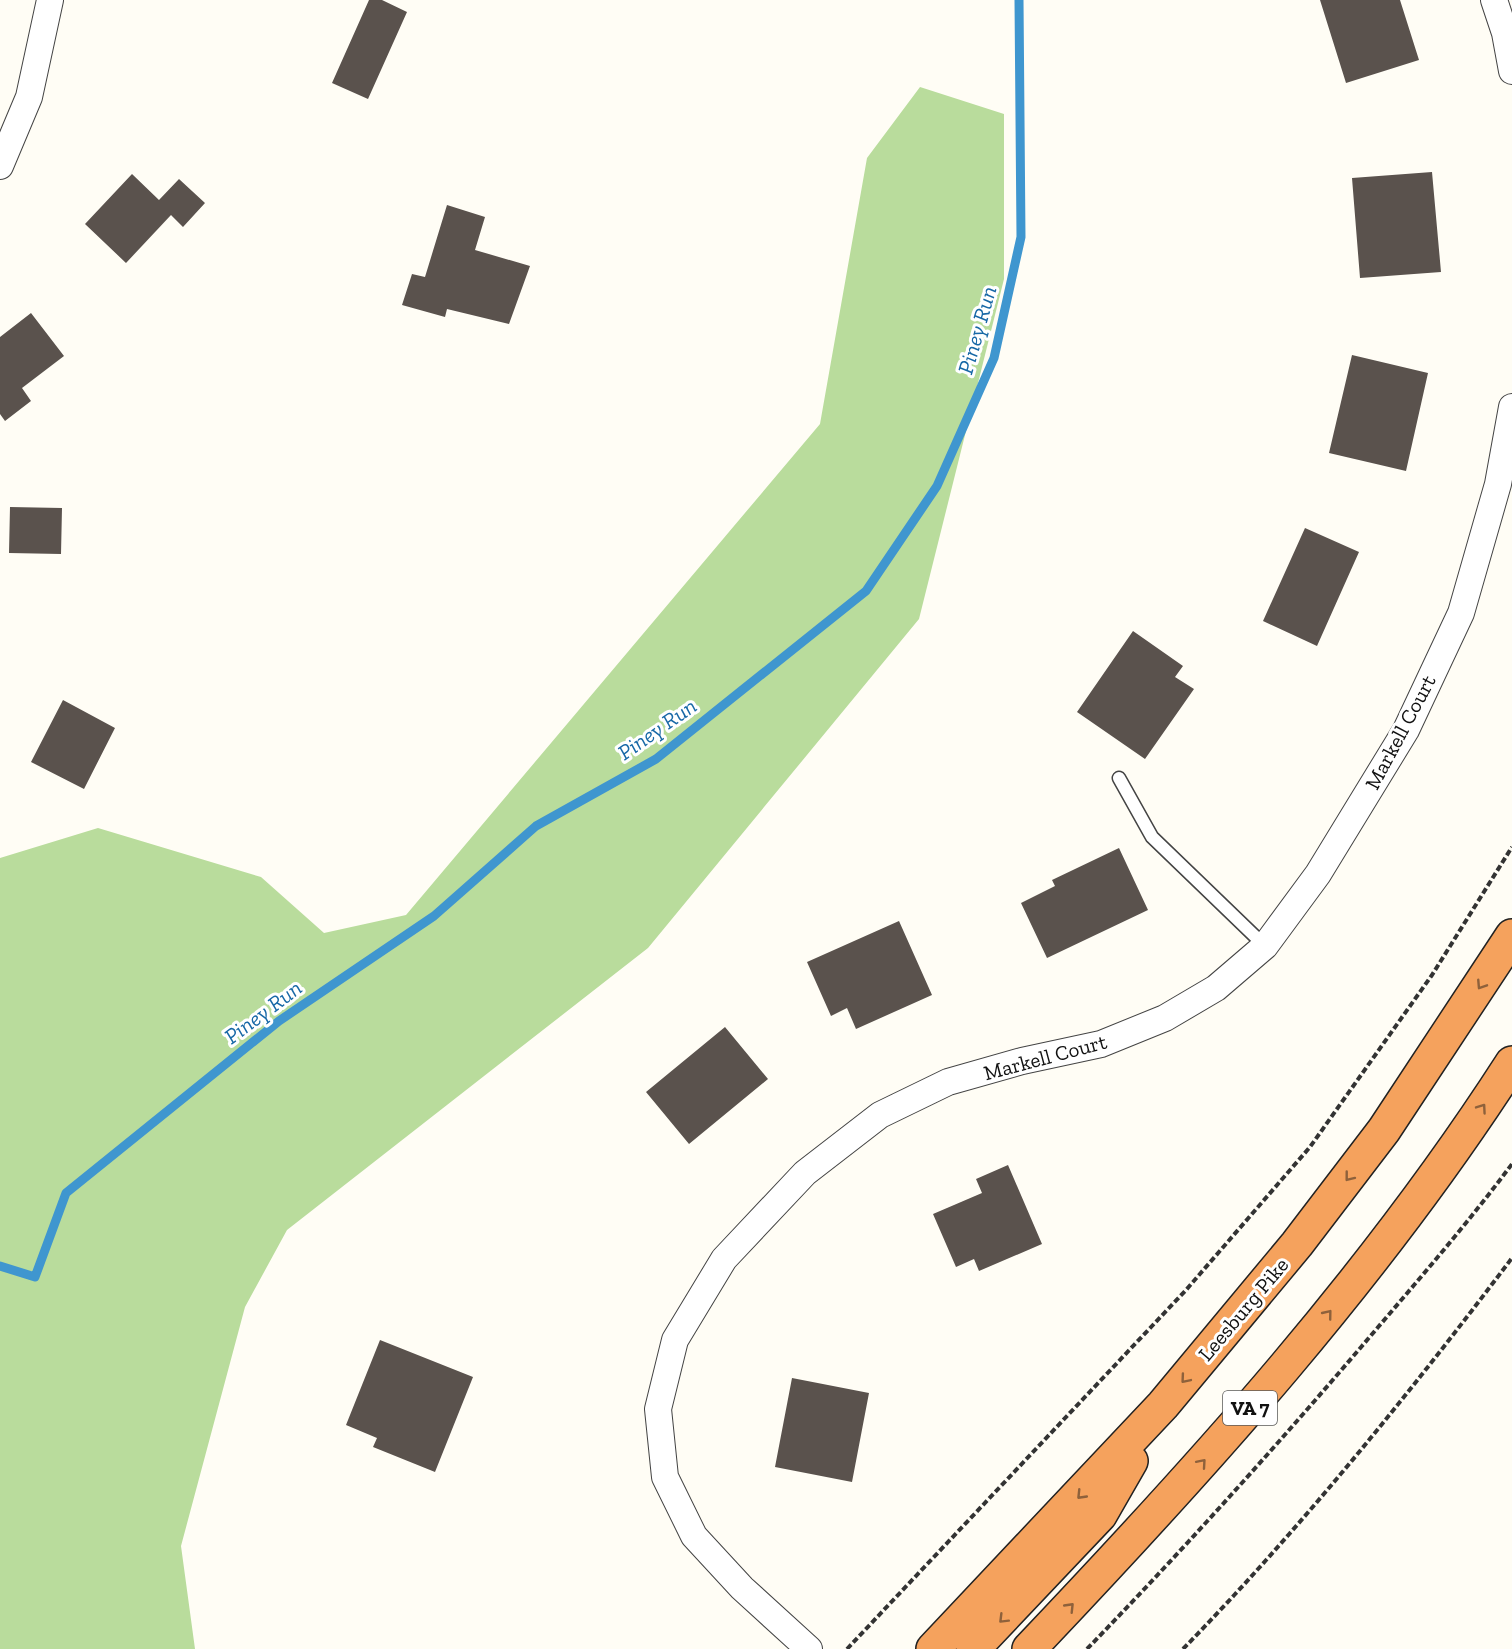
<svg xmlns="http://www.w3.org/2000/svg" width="1512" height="1649" font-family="'Zilla Slab',serif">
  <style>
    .forest { fill: #b9dc9c }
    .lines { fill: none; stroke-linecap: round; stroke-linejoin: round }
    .stream { stroke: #3f96cf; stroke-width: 9 }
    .building { fill: #5a524d }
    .lane-casing { stroke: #444; stroke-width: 15 }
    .street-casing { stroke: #444; stroke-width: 28 }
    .highway-casing { stroke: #222; stroke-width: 36 }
    .path { stroke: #333; stroke-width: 4; stroke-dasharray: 6 3; stroke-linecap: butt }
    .lane { stroke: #fff; stroke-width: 12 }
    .street { stroke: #fff; stroke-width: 26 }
    .highway { stroke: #f5a25d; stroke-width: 33 }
    .oneway { stroke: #8e613b }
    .labels { text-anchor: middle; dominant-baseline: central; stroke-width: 6; stroke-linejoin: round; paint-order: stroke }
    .shield { fill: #fff; stroke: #585858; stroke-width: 1.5 }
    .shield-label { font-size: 20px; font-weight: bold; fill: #111 }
    .street-label { font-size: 21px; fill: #111; stroke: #fff }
    .water-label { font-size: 22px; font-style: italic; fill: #1768a6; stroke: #fff }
  </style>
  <rect width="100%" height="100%" fill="#fffdf5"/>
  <path class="forest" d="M920,87L1004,114V279L919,619L648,948L287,1230L245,1307L181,1546L195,1649H0V858L98,828L261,877L324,933L406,915L820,424L867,158Z"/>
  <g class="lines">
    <path class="stream" d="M0,1266L35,1277L66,1193L279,1021L434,916L536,826L656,759L866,591L937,486L994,358L1021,237L1019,0"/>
  </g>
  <path class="building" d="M369,0H382L407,12L368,99L332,83Z
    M1320,0H1400L1419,60L1346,83Z
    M1432,172L1441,272L1360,278L1352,178Z
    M132,174L159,200L179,179L205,203L183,227L171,215L126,263L85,224Z
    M447,205L485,217L475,250L530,266L509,324L447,309L445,317L402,305L412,274L425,277Z
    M31,313L64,356L22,388L31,401L5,421L0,414V337Z
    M1352,355L1428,373L1406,471L1329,453Z
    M10,507L62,508L61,554L9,553Z
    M1305,528L1359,552L1317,646L1263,621Z
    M1133,631L1183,666L1175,677L1194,689L1145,759L1077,712Z
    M63,700L115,728L84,789L31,762Z
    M1119,848L1148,910L1047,958L1021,903L1055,886L1052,880Z
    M899,921L932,995L856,1029L847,1008L831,1016L807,962Z
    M725,1027L768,1079L689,1144L646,1092Z
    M1008,1165L1042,1244L979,1271L974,1259L956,1267L933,1214L982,1193L976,1179Z
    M380,1340L473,1377L435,1472L373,1447L377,1438L346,1425Z
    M792,1378L869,1393L852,1482L775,1467Z"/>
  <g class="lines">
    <g class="lane-casing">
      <path id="lane" d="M1119,778L1152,837L1265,946"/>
    </g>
    <g class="street-casing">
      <path id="street" d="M1494,0L1505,33L1512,71
        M0,166L29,97L50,0
        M809,1649L742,1588L694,1536L665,1477L658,1409L675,1340L724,1259L805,1173L880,1115L948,1082L1022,1061L1101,1044L1165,1018L1216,988L1265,946L1318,874L1406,730L1461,613L1498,484L1512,407"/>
    </g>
    <g class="highway-casing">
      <path id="highway" d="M933,1649L1163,1405L1297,1244L1384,1130L1512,936
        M973,1649L1100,1515L1131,1461
        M1029,1649C1203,1466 1375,1276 1512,1063"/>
    </g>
    <path class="path" d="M847,1649L1186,1290L1310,1147L1432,975L1512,847
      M1087,1649C1182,1551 1273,1450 1362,1346C1413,1286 1465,1227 1512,1164
      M1183,1649C1302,1527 1409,1394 1512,1258"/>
    <use href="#lane" class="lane"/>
    <use href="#street" class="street"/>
    <use href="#highway" class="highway"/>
  </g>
  <defs><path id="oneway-chevron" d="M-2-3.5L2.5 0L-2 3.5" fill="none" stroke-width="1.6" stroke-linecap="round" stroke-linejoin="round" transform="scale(1.5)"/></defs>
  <g class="oneway">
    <use href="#oneway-chevron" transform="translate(1481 985) rotate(123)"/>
    <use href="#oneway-chevron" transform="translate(1482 1108) rotate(-55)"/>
    <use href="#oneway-chevron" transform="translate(1349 1177) rotate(128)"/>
    <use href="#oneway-chevron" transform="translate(1328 1314) rotate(-51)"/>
    <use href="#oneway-chevron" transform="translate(1185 1379) rotate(130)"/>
    <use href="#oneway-chevron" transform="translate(1202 1463) rotate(-49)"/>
    <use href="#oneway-chevron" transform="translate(1081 1495) rotate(134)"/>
    <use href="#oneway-chevron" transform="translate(1070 1607) rotate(-46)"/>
    <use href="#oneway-chevron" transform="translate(1003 1619) rotate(135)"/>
  </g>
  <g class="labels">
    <rect class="shield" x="1223" y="1391" width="54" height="34" rx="4.5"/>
    <g class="shield-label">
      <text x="1250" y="1408">VA 7</text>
    </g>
    <g class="street-label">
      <text transform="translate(1400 732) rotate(-62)">Markell Court</text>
      <text transform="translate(1045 1057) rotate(-15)">Markell Court</text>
      <text transform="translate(1243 1309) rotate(-50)">Leesburg Pike</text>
    </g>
    <g class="water-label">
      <text transform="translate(977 330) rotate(-74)">Piney Run</text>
      <text transform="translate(657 729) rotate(-35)">Piney Run</text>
      <text transform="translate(263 1012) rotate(-37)">Piney Run</text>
    </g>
  </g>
</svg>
